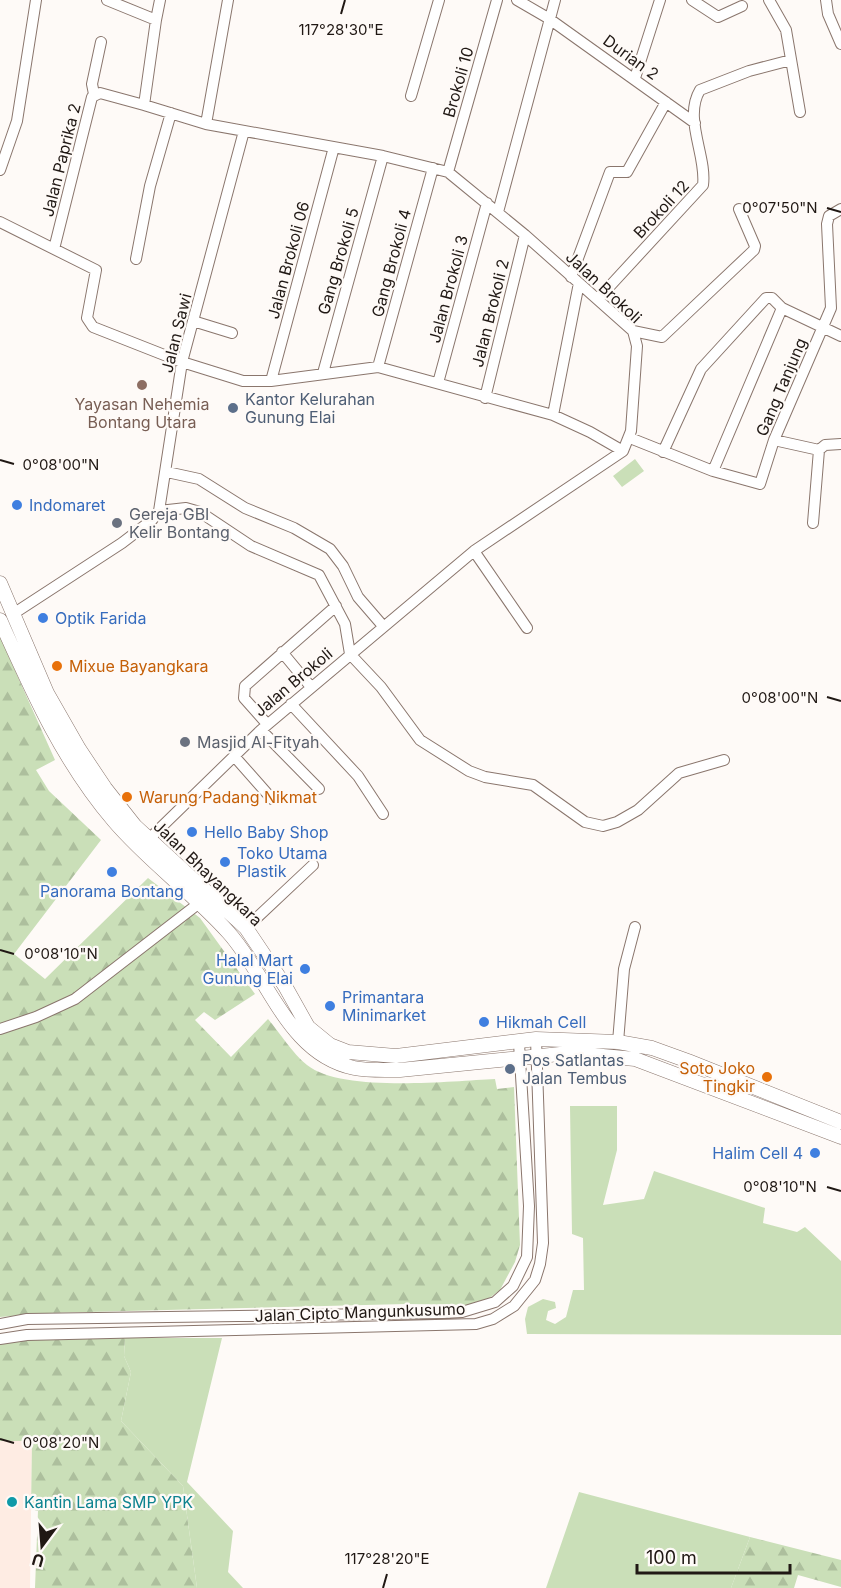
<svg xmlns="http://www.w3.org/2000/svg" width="841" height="1588" font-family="Inter,sans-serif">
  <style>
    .built { fill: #feece3 }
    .green { fill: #cadfb8 }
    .forest { fill: url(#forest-firs) }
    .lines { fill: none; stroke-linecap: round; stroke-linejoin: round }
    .minor-casing { stroke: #8a766d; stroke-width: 12 }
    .major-casing { stroke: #8a766d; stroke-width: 15 }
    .minor { stroke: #fff; stroke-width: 10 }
    .major { stroke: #fff; stroke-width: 14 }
    .ticks { fill: none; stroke: #201814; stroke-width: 2 }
    .education-dot { fill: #8d6e63; stroke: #fefaf7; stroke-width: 2 }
    .service-dot { fill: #5c6f8a; stroke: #fefaf7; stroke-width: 2 }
    .shop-dot { fill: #3f7fe0; stroke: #fefaf7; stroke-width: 2 }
    .worship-dot { fill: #6b7280; stroke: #fefaf7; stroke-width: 2 }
    .food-dot { fill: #e8710a; stroke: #fefaf7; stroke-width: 2 }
    .culture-dot { fill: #0f9aa8; stroke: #fefaf7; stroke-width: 2 }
    .labels { text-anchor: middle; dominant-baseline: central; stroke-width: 4.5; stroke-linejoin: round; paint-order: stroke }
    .street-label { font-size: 16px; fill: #201814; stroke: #fefaf7 }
    .service-label { font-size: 16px; fill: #4e5e75; stroke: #fefaf7; text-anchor: start }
    .education-label { font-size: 16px; fill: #785e54; stroke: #fefaf7 }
    .shop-label { font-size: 16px; fill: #366cbe; stroke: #fefaf7; text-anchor: start }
    .worship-label { font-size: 16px; fill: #5b616d; stroke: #fefaf7; text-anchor: start }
    .food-label { font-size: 16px; fill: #c56008; stroke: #fefaf7; text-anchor: start }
    .culture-label { font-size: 16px; fill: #0d838f; stroke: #fefaf7; text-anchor: start }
    .ticks-label { font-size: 15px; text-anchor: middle; fill: #201814; stroke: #fefaf7; stroke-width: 4.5; stroke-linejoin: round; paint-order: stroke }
  </style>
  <defs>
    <pattern id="forest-firs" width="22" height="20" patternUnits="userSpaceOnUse" patternTransform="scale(1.5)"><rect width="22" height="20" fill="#cadfb8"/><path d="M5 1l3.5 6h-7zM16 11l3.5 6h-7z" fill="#adbf9d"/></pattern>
  </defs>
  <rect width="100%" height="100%" fill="#fefaf7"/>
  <path class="built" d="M0,1441H32L30,1588H0Z"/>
  <path class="green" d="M635,459L644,471L622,487L613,476Z
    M570,1106H617V1150L603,1205L644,1199L654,1171L765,1208L763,1223L797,1232L805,1227L841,1261V1335L527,1334L525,1319L528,1307L543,1299L555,1302L556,1308L548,1311L546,1320L555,1324L566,1317L573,1290H584L583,1238L572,1234Z
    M125,1338H222L187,1482L233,1531L228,1572L243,1588H197L183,1486L121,1421L131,1372L124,1356Z
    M579,1492L750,1537L731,1588H546Z"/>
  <path class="forest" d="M0,637L55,760L36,770L49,791L101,840L14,954L45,979L148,878L200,918L255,994L215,1020L204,1012L195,1020L231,1057L268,1019C280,1033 292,1053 307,1065C342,1093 450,1081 495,1079L497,1089L514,1087L520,1245L515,1262L500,1290L480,1305L406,1304L48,1313L0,1317Z
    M125,1338L124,1356L131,1372L121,1421L183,1486L197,1588H35L38,1511L31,1509L32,1441H0V1343L28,1339Z
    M750,1537L841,1560V1587L798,1575L794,1588H731Z"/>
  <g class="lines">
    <g class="minor-casing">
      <path id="minor" d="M107,0L156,20L144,105L206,124L383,156L448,172L525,235L633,331L637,346L631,431L623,451L474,551L261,730L149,839
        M517,0L548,18L695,123
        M692,0L718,17L742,6
        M769,0L786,30L800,112
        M826,0L828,14L841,44
        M156,20L160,0
        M635,78L660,0
        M94,94L92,84L101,42
        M411,96L439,0
        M206,124L228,0
        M0,170L17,121L36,0
        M448,172L497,0
        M498,212L555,0
        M0,222L96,270L87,318L93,327L182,362L243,381H271L378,367L553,415L590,432L623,451
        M54,249L92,97L100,93L144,105
        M136,259L150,186L171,113
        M571,277L610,172H627L666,102
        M598,299L703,185C707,156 683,118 700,90L749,71L791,60
        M193,321L232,333
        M633,331L662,337L754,250L755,246L739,209
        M378,367L433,168
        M323,373L383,156
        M271,381L334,147
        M438,383L487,203
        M485,398L525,235
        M553,415L579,283
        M630,438L713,471L760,484L774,440L831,308L827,224L829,216L841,209
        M774,440L819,450L825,445L841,444
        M663,452L701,369L766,298H772L782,308L841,336
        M713,471L782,308
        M167,472L199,479L245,508L294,528L330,549L343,566L358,597L383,626
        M159,511L186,508L200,512L251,546L319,575L345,624L350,654L381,687L420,740L469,771L485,777L533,785L585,822L603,826L617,822L638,810L679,773L724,760
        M813,523L819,450
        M474,551L527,628
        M13,614L122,543L152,520L159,511L182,362L244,131
        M282,652L311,687
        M291,704L358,776L383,814
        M267,724L244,698L245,686L336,606
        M261,730L319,789
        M234,756L272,799
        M246,928L313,865
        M0,1029L36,1017L75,999L198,904
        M618,1042L624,969L635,927
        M0,1324L27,1319L442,1313L462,1312L495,1302L513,1286L527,1257L529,1206L519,1043
        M0,1339L27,1335L476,1324L493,1319L514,1306L535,1280L540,1264L543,1243L536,1039"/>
    </g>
    <g class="major-casing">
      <path id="major" d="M0,583L47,693L79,749L105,788L135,826L246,928L285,986L308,1027L330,1045L348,1052L396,1056L536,1039L618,1042L652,1048L688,1061L841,1122
        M0,620C32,691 62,760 114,821C148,861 192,892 228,932C269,977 287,1054 354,1068C369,1071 385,1070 400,1070L570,1053L635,1059L841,1137"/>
    </g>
    <use href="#minor" class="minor"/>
    <use href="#major" class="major"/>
  </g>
  <path class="ticks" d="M341,14L345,0M827,208L841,212M0,460L14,464M827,697L841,701M0,950L14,954M827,1187L841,1191M0,1439L14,1443M383,1588L387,1574"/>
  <circle class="education-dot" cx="142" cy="385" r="6"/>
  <g class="service-dot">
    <circle cx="233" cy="408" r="6"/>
    <circle cx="510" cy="1069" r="6"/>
  </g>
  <g class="shop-dot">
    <circle cx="17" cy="505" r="6"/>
    <circle cx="43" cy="618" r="6"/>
    <circle cx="192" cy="832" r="6"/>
    <circle cx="225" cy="862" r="6"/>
    <circle cx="112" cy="872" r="6"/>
    <circle cx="305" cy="969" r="6"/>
    <circle cx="330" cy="1006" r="6"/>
    <circle cx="484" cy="1022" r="6"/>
    <circle cx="815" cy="1153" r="6"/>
  </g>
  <g class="worship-dot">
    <circle cx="117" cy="523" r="6"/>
    <circle cx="185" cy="742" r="6"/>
  </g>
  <g class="food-dot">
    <circle cx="57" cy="666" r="6"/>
    <circle cx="127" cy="797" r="6"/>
    <circle cx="767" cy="1077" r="6"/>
  </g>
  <circle class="culture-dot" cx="12" cy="1502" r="6"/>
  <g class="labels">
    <g class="street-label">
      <text transform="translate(631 57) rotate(36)">Durian 2</text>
      <text transform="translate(458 82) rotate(-74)">Brokoli 10</text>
      <text transform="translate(61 160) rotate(-76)">Jalan Paprika 2</text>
      <text transform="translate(661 209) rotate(-47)">Brokoli 12</text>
      <text transform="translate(288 260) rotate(-75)">Jalan Brokoli 06</text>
      <text transform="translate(338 261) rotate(-74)">Gang Brokoli 5</text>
      <text transform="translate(391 263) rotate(-75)">Gang Brokoli 4</text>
      <text transform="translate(604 287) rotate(43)">Jalan Brokoli</text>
      <text transform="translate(448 289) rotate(-75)">Jalan Brokoli 3</text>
      <text transform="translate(490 313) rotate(-76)">Jalan Brokoli 2</text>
      <text transform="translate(176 333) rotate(-76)">Jalan Sawi</text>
      <text transform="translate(781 387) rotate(-67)">Gang Tanjung</text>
      <text transform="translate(293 682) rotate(-40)">Jalan Brokoli</text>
      <text transform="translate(208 873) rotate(44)">Jalan Bhayangkara</text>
      <text transform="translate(360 1312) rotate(-2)">Jalan Cipto Mangunkusumo</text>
    </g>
    <g class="service-label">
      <text x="245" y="399">Kantor Kelurahan<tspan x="245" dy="18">Gunung Elai</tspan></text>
      <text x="522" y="1060">Pos Satlantas<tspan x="522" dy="18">Jalan Tembus</tspan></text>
    </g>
    <g class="education-label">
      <text x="142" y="404">Yayasan Nehemia<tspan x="142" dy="18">Bontang Utara</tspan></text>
    </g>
    <g class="shop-label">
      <text x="29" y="505">Indomaret</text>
      <text x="55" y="618">Optik Farida</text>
      <text x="204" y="832">Hello Baby Shop</text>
      <text x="237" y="853">Toko Utama<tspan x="237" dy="18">Plastik</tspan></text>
      <text x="112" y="891" text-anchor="middle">Panorama Bontang</text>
      <text x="293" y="960" text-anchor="end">Halal Mart<tspan x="293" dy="18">Gunung Elai</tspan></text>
      <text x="342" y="997">Primantara<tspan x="342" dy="18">Minimarket</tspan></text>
      <text x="496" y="1022">Hikmah Cell</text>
      <text x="803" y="1153" text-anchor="end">Halim Cell 4</text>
    </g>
    <g class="worship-label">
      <text x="129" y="514">Gereja GBI<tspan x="129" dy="18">Kelir Bontang</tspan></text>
      <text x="197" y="742">Masjid Al-Fityah</text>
    </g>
    <g class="food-label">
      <text x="69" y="666">Mixue Bayangkara</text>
      <text x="139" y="797">Warung Padang Nikmat</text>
      <text x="755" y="1068" text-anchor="end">Soto Joko<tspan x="755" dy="18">Tingkir</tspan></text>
    </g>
    <g class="culture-label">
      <text x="24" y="1502">Kantin Lama SMP YPK</text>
    </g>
  </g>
  <g class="ticks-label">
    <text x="341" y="35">117°28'30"E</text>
    <text x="780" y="213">0°07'50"N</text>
    <text x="61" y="470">0°08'00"N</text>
    <text x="780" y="703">0°08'00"N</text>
    <text x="61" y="959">0°08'10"N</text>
    <text x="780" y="1192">0°08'10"N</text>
    <text x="61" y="1448">0°08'20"N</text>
    <text x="387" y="1564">117°28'20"E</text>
  </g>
  <g transform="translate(42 1546) rotate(196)" stroke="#fefaf7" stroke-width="4.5" paint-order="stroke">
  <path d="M0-4.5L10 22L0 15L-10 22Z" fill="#201814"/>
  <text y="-9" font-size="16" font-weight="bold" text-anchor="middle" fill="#201814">U</text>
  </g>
  <path d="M637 1564v9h153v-9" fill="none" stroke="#201814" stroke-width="3"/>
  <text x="646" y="1564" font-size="18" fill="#201814" stroke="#fefaf7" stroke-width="4.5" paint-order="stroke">100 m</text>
</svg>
